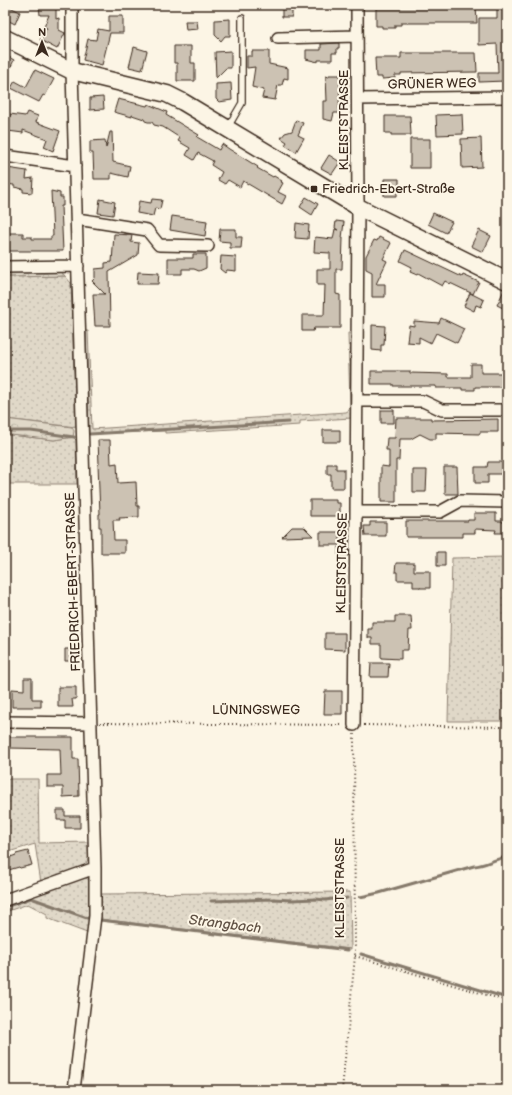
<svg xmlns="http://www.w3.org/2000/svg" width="512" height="1095" font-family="'Balsamiq Sans',sans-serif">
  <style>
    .grass { fill: url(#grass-dots); stroke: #8e8173 }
    .forest { fill: url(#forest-crowns); stroke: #8e8173 }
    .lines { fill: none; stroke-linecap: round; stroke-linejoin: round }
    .stream { stroke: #85796b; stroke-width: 3 }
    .building { fill: #ccc2b3; stroke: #3b2a1e }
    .lane-casing { stroke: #3b2a1e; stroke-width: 8 }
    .street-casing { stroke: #3b2a1e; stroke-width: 14 }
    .secondary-casing { stroke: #3b2a1e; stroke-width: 19 }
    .path { stroke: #3b2a1e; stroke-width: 2; stroke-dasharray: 1 3; stroke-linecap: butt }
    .lane { stroke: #fcf5e5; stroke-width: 5.5 }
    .street { stroke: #fcf5e5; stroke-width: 11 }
    .secondary { stroke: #fcf5e5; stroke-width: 16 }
    .poi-dot { fill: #3b2a1e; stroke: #fcf5e5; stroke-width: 1.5 }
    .labels { text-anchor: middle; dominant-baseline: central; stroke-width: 4; stroke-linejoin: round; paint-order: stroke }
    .street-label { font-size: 13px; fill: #3b2a1e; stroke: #fcf5e5 }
    .poi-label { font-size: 13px; fill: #3b2a1e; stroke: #fcf5e5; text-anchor: start }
    .water-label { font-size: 14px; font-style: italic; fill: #605144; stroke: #fcf5e5 }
  </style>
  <defs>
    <pattern id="grass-dots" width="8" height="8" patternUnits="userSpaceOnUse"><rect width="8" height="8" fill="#e0d8c8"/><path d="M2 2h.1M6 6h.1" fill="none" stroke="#c1baab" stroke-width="1.8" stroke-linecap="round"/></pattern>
    <pattern id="forest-crowns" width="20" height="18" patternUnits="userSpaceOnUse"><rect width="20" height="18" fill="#e0d8c8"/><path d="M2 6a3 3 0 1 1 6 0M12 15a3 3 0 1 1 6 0" fill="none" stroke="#c1baab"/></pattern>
  </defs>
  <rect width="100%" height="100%" fill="#fcf5e5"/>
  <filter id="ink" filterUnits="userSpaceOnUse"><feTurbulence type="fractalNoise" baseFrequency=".025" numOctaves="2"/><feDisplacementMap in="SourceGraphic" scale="8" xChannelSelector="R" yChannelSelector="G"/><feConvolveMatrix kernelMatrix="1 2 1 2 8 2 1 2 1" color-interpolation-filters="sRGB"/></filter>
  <g filter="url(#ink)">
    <path class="grass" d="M65,276L71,283L76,427L5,419V277Z
      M86,331H88L92,429L346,412L348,411L350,407L348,333H352V418L300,421V425L165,433V431L89,434Z
      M5,435H11L54,440L73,437L76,440L77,484H5Z
      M507,557V721H448L452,558Z
      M5,779H38L39,843L89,842C89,852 90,859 84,866L41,883L35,844L5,853Z
      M81,877H85L90,881L92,891L71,1090H68L87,933L47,918V914L28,904L5,912V904Z
      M350,892L351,949L99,919L100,894Z"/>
    <path class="forest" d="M5,269H59L65,276L5,277Z
      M5,419L72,427L74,431L73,437L54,440L11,435H5Z"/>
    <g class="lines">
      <path class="stream" d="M5,431H31L74,437
        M90,434L289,422
        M360,897L379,893L474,866C485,866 496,858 507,857
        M211,901L273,899L291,900L316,899L325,900L333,899L337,900L347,898
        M5,907L31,898L87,918
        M100,920L348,950
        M361,954L507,998"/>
    </g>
    <path class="building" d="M39,5H56V19L59,18V30L65,33L57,49L40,40L47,28L44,27L49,15H40Z
      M282,5H292V17H282Z
      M401,5H476L477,23H401V25H395V28H382V26H376V8H401Z
      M497,5H505V81L479,82V73H498L497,44L479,45V18H497Z
      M8,6L20,12L15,24L5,19V12Z
      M109,16H123V33H110L102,65L83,60L88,39L96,40L98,29L109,31Z
      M230,19V36H225L221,41L215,35V20Z
      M185,21H197L198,29L186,30Z
      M339,43V48H337V53H332V60H318V62L306,59V50H321V44Z
      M174,46H191V63H195V81H177V63H174Z
      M134,47L147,51L142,70L129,67Z
      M231,51V68H226L216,78L215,52Z
      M252,51H269V64L288,68V79L284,78L282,85H278L275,100L262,98L264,90L252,87L255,67L247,68V56H252Z
      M401,53H476L477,72L401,73V75H395V78L382,79V77H376L375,58H401Z
      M5,55L14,60L5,79Z
      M35,70L54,79L45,96L43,95L39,102L11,88L15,81L26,87Z
      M329,75H340L339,113H334L332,121L323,119V101H327L326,76L329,77Z
      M231,83L232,100L219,102L216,99V84Z
      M103,97L104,109L90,110V98Z
      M118,99L147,106L148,104L167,112L166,115L199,135L197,137L219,150L222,144L229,149L258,167L257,168L273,177L274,176L282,181L281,182L283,183L278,192L286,196L282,204L243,181L240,187L228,180L225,184L218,180L222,172L211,165L213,161L198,153L194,160L186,155L190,148L178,141L180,138L163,127L154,125L152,122H148L145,121L144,119L132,115V117L114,112Z
      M27,112L38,116L36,122L60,131L53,151L44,147L47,139L23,130V133L8,131L10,114L25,116Z
      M462,114L463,134L437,135L436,115Z
      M385,116H410L411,135H391V133H385Z
      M296,120L303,123L298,135L304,138L296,152L285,145L287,142L281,138L285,133L292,131Z
      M110,132H112L113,162L130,166L128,177L111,173V179H94L93,153H90V141L105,140L106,148Z
      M481,138L482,167L462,168L461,139Z
      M410,139H430V168H410Z
      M329,155L340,162L332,174L321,168Z
      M7,168L27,171L26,179L33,178L32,193L23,192V189L14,187V185L5,184Z
      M384,179H399V188H397V196H384Z
      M51,191L60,193V197H63V206H61L63,251H7V233H23V237H32V239H51V236H53Z
      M306,197L318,204L312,215L300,207Z
      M100,199L115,202L113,215L98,213Z
      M152,199L162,200L160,209L155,208L153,216L137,213L139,201L151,203Z
      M433,213L452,222L446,233L428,224Z
      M172,216L207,221L205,236L170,230Z
      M336,221L344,222L342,238H343L342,269H336V294L340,295V328H314L313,331H302V315H324L325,285H317V269H330V253L314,252L315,237L333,239L335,229L338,230L335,228Z
      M296,223L309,225L308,239L295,238Z
      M220,229H236V237H242L241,248H230V242L219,241Z
      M479,230L491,236L483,252L471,246Z
      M114,234L132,235L131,242L139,243L138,255L109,272L110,326H95L93,294H105L92,281L95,278V269L105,268V263L112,262Z
      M379,237L391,243L383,259L387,261L376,284H385V297H372V272L366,269V256L374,240L377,241Z
      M405,250L462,277L463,275L479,282L473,294L450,283V284L445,281L442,286L418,273L417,275L410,272L412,267L400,261Z
      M193,254H206V268L199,271L194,269H182V274H168V258H193Z
      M221,256L236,257V271L227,270L225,273L220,269Z
      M138,272L159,273L158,284H137Z
      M504,290H507V310L497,305Z
      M470,293L484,300L481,307L476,305L474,311L464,306Z
      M441,318L464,329L457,343L436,333L431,343L419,337V343L407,342L409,325L414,326V321L439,323Z
      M372,325L385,326L384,345H381V351L372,350Z
      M471,364H481V373H504V387H475V390H462V388H436V386H393V384H371V371H410V373L448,374V377H471Z
      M381,410H394V423H381Z
      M396,418H431V420L498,419V432H480V434L436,433V439H430L420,434L411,439H400L399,460H396V502H381V466L389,467V450H386L387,438H395Z
      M323,430H340V442H323Z
      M98,440H110L111,464L117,463L118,483L136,482L137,506H139V517L119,518L120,520H113L114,540H125V553H101V527H99V514H100L98,464H99Z
      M488,462H507V474H488V483H475V467H487Z
      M327,464H336V469H344V488H331V474H327Z
      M444,467H457L458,494H445V485H444Z
      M413,470H427L426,492H413Z
      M310,500H336V503H340V516H310Z
      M474,513H496V521H502V522H507V533H495L496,530L475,529V533H463V537H406V521H468V520H474Z
      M370,522H386V536H365L364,526H370Z
      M292,527H304L313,536L282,537Z
      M320,532H340V545H320Z
      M348,546L349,555H338V547Z
      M437,552H445V566H437Z
      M396,563H414V571H430V588H420V587H413V580H397V572H395Z
      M395,616H411L412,630H409L408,650H401V659L381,658V644H372V638H368V629H372V622H395Z
      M325,633H345V650L325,649Z
      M65,649H76V661H65Z
      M371,663H389L388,677H370Z
      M24,678H32V699H41V707H12V689L24,690Z
      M58,687H76V699H72L73,707H58Z
      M325,691H342V714H324Z
      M9,737H73V759H78L79,796L63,797V787H47V775H61L60,749L9,748Z
      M57,810H65V816H80V828H65V820H57Z
      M28,851L32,865L20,868L19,867L5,871V859L16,855V854Z"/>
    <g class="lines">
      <g class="lane-casing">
        <path id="lane" d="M228,127L242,103V18"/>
      </g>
      <g class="street-casing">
        <path id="street" d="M72,5V71L95,868V916L74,1090
          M278,38L357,36
          M358,99L507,97
          M5,156L75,166
          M77,219L147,230L159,245L208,246
          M5,267L78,266
          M357,401H423L442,410H507
          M356,512H440L460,501L507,502
          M5,722L91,723
          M354,725L356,512L358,207L357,5
          M5,900L95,868"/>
      </g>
      <g class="secondary-casing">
        <path id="secondary" d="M5,38L72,71L167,94L183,102L358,207L507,281"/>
      </g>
      <path class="path" d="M100,723L344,725
        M364,725L507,727
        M355,956L507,1001
        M342,1090L355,956L354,734"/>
      <use href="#lane" class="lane"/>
      <use href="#street" class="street"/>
      <use href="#secondary" class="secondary"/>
    </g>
  </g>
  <rect class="poi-dot" x="310" y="185" width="8" height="8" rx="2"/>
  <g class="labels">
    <g class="street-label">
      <text transform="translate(432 84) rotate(-1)">GRÜNER WEG</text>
      <text transform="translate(344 120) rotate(-90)">KLEISTSTRASSE</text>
      <text transform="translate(342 563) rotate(-89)">KLEISTSTRASSE</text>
      <text transform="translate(73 582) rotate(-92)">FRIEDRICH-EBERT-STRASSE</text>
      <text x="256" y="710">LÜNINGSWEG</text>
      <text transform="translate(340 888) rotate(-90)">KLEISTSTRASSE</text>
    </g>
    <g class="poi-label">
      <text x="322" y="189">Friedrich-Ebert-Straße</text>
    </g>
    <g class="water-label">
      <text transform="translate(225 924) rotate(7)">Strangbach</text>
    </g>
  </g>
  <rect width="512" height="1095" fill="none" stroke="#fcf5e5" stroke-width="20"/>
  <rect x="10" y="10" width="492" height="1075" fill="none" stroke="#3b2a1e" stroke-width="1.5" filter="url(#ink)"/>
  <g transform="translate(42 42)" stroke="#fcf5e5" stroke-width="3" paint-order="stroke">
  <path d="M0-3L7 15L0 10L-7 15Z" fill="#3b2a1e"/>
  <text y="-6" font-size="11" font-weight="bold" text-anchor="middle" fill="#3b2a1e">N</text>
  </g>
</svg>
